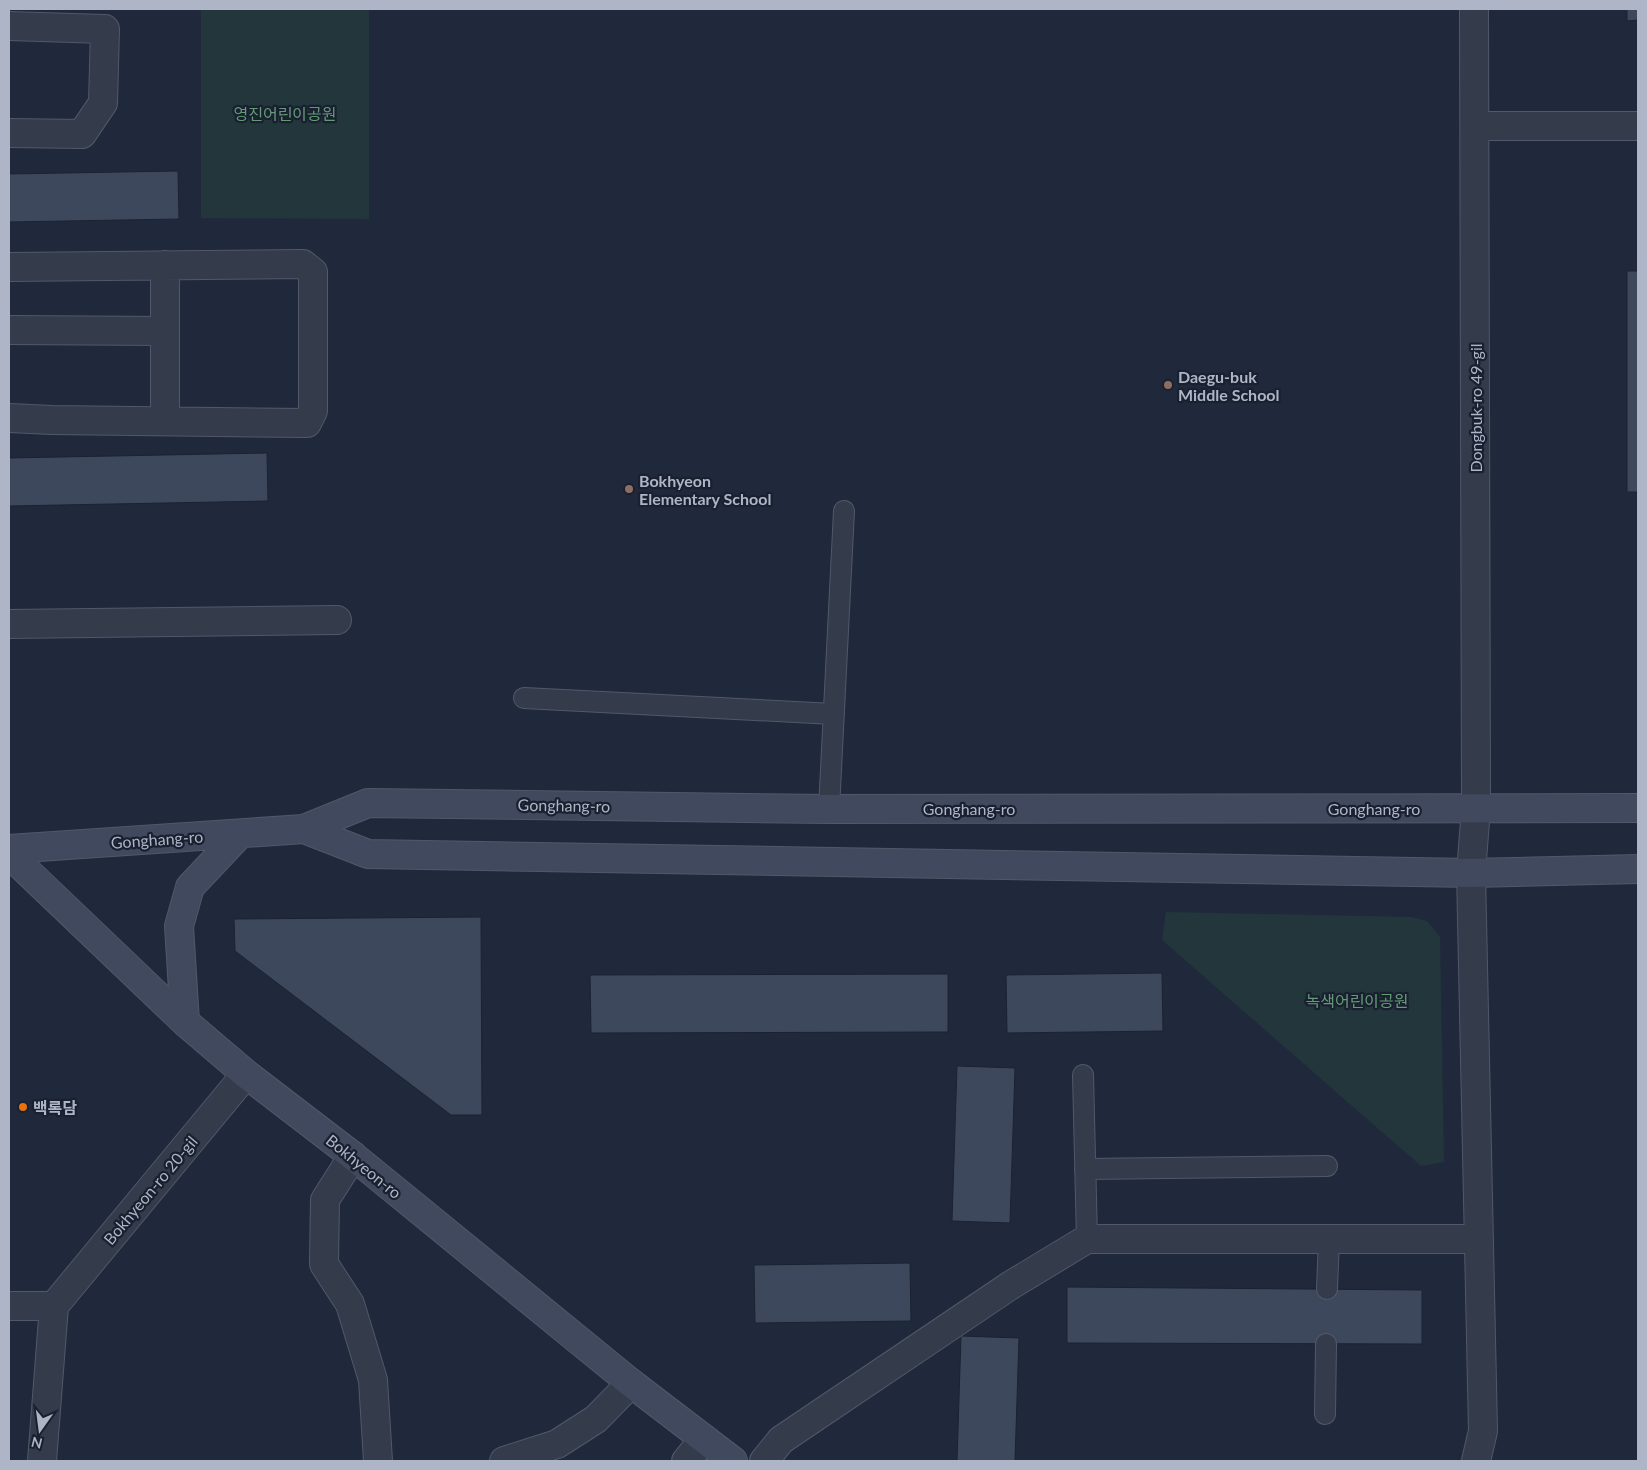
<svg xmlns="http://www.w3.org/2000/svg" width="1647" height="1470" font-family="Lato,'Noto Sans KR',sans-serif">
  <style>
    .green { fill: #22363c }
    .building { fill: #3e485d; stroke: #1b2232 }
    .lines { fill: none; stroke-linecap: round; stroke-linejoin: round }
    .lane-casing { stroke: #515869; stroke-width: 22 }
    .street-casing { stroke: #515869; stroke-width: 30 }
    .secondary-casing { stroke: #515869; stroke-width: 30 }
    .lane { stroke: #343b4b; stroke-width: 20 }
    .street { stroke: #343b4b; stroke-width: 28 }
    .secondary { stroke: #41495e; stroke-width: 28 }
    .education-dot { fill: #8d6e63; stroke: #19202f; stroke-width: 2 }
    .food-dot { fill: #e8710a; stroke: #19202f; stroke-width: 2 }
    .labels { text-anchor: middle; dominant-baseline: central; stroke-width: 4.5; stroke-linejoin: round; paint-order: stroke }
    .park-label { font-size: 16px; fill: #649a76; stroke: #19202f }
    .poi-label { font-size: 16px; font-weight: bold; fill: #aeb5c7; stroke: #19202f; text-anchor: start }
    .street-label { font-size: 16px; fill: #aeb5c7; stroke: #19202f }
  </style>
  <rect width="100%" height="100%" fill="#20293b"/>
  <path class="green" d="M201,9H369V219L201,218Z
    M1166,912L1411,917L1427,921L1440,937L1444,1162L1421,1166L1162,940Z"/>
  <path class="building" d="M1627,9H1638V20L1627,21Z
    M178,171L179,219L9,222V174Z
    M1627,271H1638V492H1627Z
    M267,453L268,501L9,506V458Z
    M481,917L482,1115H451L235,951L234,919Z
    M1162,973L1163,1031L1007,1033L1006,975Z
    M948,974V1032L591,1033L590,975Z
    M957,1066L1015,1068L1010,1223L952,1221Z
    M910,1263L911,1321L755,1323L754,1265Z
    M1067,1287L1422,1290V1344L1067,1343Z
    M961,1336L1019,1338L1015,1461H957Z"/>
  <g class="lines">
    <g class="lane-casing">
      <path id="lane" d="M524,698L834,714
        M829,809L844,511
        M1083,1075L1087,1239
        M1085,1169L1327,1166
        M1327,1289L1329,1239
        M1325,1414L1326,1344"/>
    </g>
    <g class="street-casing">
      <path id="street" d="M1474,9L1476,808L1471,873L1483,1431L1476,1461
        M9,26L105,29L103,103L82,134L9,133
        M1475,126H1638
        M9,267L303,264L313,272V411L307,423L52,420L9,418
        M9,330L165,331V265
        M165,331V421
        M9,624L337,620
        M353,1156L325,1200L324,1264L350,1304L373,1380L378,1461
        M9,1306H54
        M42,1461L54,1306L246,1074
        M504,1461L557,1444L596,1419L631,1383
        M686,1461L704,1439
        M764,1461L781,1440L1011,1285L1087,1239H1479"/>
    </g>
    <g class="secondary-casing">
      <path id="secondary" d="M304,829L368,854L1471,873L1638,869
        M9,849L304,829L368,803L829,809L1638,808
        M9,854L185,1022L246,1074L353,1156L631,1383L733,1461
        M185,1022L179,926L190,887L240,834"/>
    </g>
    <use href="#lane" class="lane"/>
    <use href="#street" class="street"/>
    <use href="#secondary" class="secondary"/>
  </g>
  <g class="education-dot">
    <circle cx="1168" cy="385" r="5"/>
    <circle cx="629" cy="489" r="5"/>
  </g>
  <circle class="food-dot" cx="23" cy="1107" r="5"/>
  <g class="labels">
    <g class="park-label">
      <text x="285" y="113">영진어린이공원</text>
      <text x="1357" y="1000">녹색어린이공원</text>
    </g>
    <g class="poi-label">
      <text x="1178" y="376">Daegu-buk<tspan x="1178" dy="18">Middle School</tspan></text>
      <text x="639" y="480">Bokhyeon<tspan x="639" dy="18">Elementary School</tspan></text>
      <text x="33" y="1107">백록담</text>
    </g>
    <g class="street-label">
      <text transform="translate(1475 408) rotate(-90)">Dongbuk-ro 49-gil</text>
      <text transform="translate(564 805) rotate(1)">Gonghang-ro</text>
      <text x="969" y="808">Gonghang-ro</text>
      <text x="1374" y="808">Gonghang-ro</text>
      <text transform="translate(157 839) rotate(-4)">Gonghang-ro</text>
      <text transform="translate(364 1166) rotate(39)">Bokhyeon-ro</text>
      <text transform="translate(150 1190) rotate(-50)">Bokhyeon-ro 20-gil</text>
    </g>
  </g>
  <rect width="1647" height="1470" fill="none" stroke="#aeb5c7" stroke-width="20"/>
  <g transform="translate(40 1430) rotate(194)" stroke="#19202f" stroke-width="4" paint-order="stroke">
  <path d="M0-4L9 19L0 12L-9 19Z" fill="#aeb5c7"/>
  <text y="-8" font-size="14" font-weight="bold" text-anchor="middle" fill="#aeb5c7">N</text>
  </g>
</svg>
